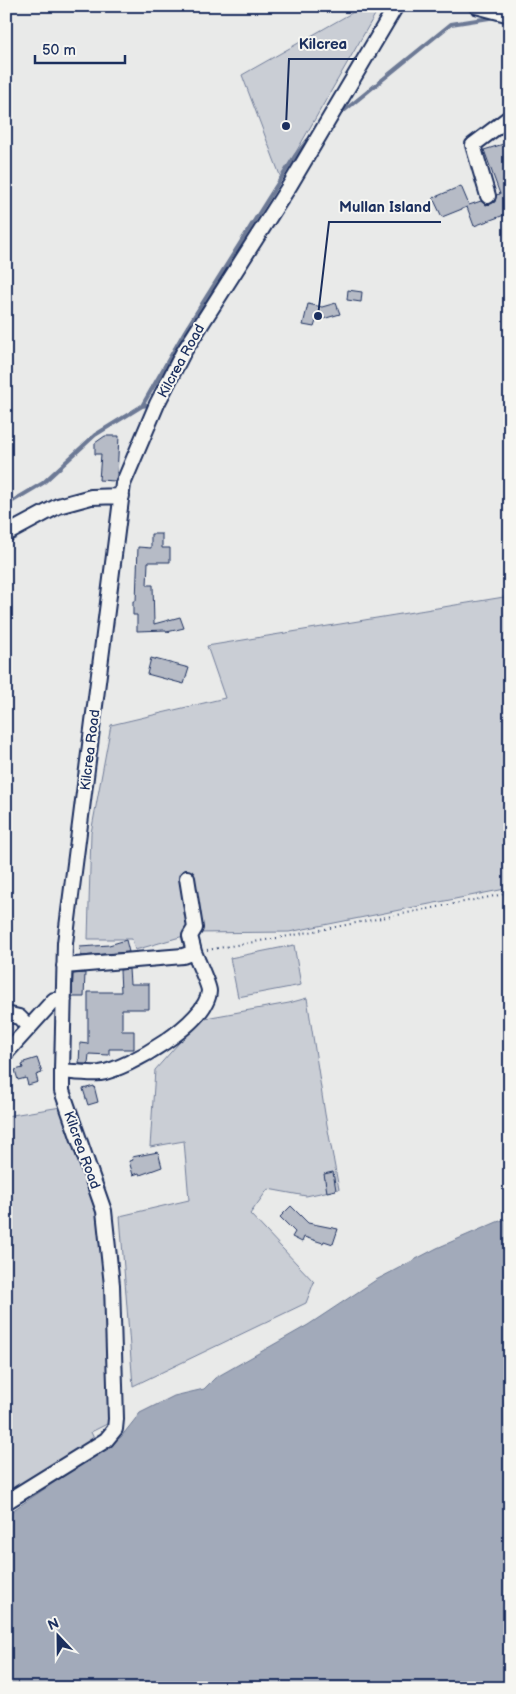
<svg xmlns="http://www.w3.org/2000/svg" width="516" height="1694" font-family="'Balsamiq Sans',sans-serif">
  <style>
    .green { fill: #caced5; stroke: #727e9a }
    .water { fill: #a2aaba; stroke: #6c7995 }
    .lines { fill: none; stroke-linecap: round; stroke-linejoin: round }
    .stream { stroke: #6c7995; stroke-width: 4 }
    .building { fill: #b6bbc6; stroke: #1b2f5e }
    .minor-casing { stroke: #1b2f5e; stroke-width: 18 }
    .path { stroke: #1b2f5e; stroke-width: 2; stroke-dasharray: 1 4; stroke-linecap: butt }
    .minor { stroke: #f6f6f2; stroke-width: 14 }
    .labels { text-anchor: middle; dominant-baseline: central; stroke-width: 4; stroke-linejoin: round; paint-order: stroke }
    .street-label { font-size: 14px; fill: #1b2f5e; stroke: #f6f6f2 }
    .leader { fill: none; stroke: #1b2f5e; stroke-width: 2 }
    .callout-dot { fill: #1b2f5e; stroke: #f6f6f2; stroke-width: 2 }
    .callout-label { font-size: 15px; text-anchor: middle; font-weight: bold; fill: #1b2f5e; stroke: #f6f6f2; stroke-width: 4; stroke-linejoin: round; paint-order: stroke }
  </style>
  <rect width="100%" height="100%" fill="#e9eae9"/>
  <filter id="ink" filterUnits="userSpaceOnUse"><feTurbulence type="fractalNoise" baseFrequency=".02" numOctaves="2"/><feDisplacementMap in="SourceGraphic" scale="10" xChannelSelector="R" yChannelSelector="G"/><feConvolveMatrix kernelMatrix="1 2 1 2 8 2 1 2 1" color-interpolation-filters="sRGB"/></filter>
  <g filter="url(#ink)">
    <path class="green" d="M364,6H380L281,178L242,75Z
      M510,596V888L289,932L194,933L135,950L132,939H88L91,833L111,725L225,698L207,646Z
      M294,945L301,985L238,997L230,958Z
      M307,998L325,1114L339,1189L306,1196L268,1189L250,1214L314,1282L306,1303L133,1386L120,1216L189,1200L184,1141L150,1147L155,1070L200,1019L289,1003Z
      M61,1107L71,1142L93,1201L102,1234L109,1423L91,1432L95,1441L6,1498V1116Z"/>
    <path class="water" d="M510,1218V1688H6V1515L121,1437L140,1413L174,1396L204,1389L215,1378L308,1325L376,1280L437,1248L497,1222Z"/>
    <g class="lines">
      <path class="stream" d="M345,110L451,24L496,17
        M142,406L185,331L295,156L308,140
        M6,505L43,483L95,435L142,406L153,404"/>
    </g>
    <path class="building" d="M510,142V155L506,156L510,167V175L507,176L510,186V218H508L507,214L474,226L467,207L442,217L433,198L461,186L469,205L481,201L486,205L495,202L496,195L500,194L484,150Z
      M348,290L362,292L361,302L347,300Z
      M336,303L340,314L316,321L314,327L303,325L308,304L322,307Z
      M105,436H119L117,476L115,481L99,480L101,454H95V443Z
      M151,534H162V548H170V562H148L147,585H153L154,624L180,617L184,628L167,632L166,630L137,631V615H133V601H136L138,547L151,548Z
      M151,658L189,668L184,684L147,674Z
      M126,940L129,952L81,956L80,947L109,945Z
      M129,969L130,984H149V1009H122V1031H134V1049H109V1055L89,1054L88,1064H79L80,1043L88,1044V992H121L120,970Z
      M85,973L84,997H72L73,974Z
      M37,1058L42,1073L36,1075L38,1082L28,1085L26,1078L18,1080L15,1070L23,1068L22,1065L24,1064V1062Z
      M94,1086L98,1102L88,1105L83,1089Z
      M158,1152L162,1167L140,1175L139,1173L133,1175L129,1161L133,1160L132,1157Z
      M333,1172L336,1190L327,1192L324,1174Z
      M291,1206L308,1223L338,1229L333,1244L324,1241L323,1243L304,1237L302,1242L292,1237L295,1232L280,1217Z"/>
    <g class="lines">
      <g class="minor-casing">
        <path id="minor" d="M476,6L510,15
          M488,196L473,145L510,117
          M6,534L58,506L91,497L122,496
          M187,878L195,928L190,936L194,952
          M6,1014L19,1017L29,1027
          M6,1053L54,1000H64
          M62,1071C74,1072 88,1074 100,1073C128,1069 208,1022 209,991C209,985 197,960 194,952L183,956L64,966
          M6,1502L106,1440L115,1429L116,1419L112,1285L104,1211L62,1091V1071L65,943L123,484L157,404L183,353L290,185L396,6"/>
      </g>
      <path class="path" d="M207,950L289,936L510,893"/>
      <use href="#minor" class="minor"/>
    </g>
  </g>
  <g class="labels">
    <g class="street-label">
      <text transform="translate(181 361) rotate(-61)">Kilcrea Road</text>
      <text transform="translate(90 750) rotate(-83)">Kilcrea Road</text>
      <text transform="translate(82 1150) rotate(70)">Kilcrea Road</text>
    </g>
  </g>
  <path class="leader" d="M286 126L289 59H357M318 316L329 222H441"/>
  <g class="callout-dot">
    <circle cx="286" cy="126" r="5"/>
    <circle cx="318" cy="316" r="5"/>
  </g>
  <g class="callout-label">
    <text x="323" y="49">Kilcrea</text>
    <text x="385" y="212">Mullan Island</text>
  </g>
  <rect width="516" height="1694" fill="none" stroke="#f6f6f2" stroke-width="25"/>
  <rect x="12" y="12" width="491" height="1669" fill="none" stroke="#1b2f5e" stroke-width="2" filter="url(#ink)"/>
  <g transform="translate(58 1636) rotate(338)" stroke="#f6f6f2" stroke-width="4" paint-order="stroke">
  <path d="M0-4L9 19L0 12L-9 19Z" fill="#1b2f5e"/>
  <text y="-8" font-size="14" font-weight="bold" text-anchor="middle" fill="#1b2f5e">N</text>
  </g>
  <path d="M35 55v8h90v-8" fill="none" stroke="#1b2f5e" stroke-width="2.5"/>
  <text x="42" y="55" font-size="15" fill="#1b2f5e" stroke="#f6f6f2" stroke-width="4" paint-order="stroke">50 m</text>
</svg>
